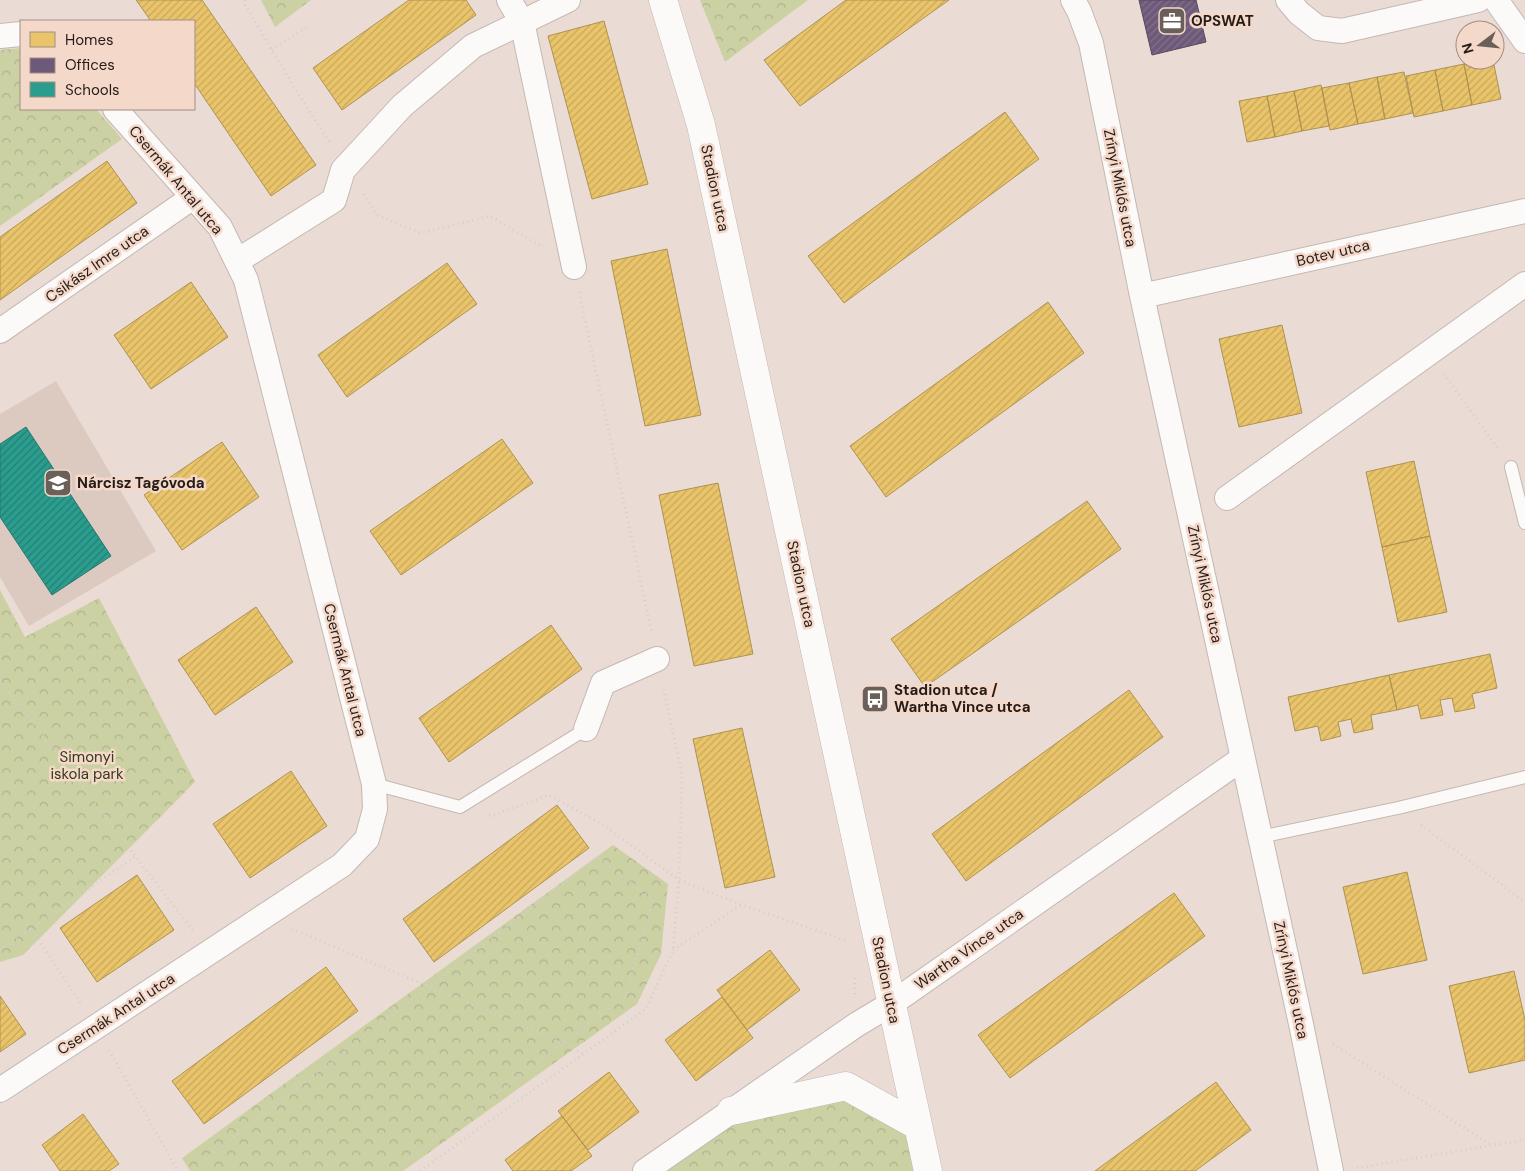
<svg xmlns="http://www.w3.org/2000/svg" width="1525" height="1171" font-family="'DM Sans',sans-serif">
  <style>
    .education { fill: #dccac1 }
    .park { fill: url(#park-crowns) }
    .homes { fill: url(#homes-hatch); stroke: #ae9251 }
    .offices { fill: url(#offices-hatch); stroke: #58475c }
    .schools { fill: url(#schools-hatch); stroke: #29766b }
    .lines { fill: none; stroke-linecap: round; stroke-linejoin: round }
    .lane-casing { stroke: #c4b8b2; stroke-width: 14 }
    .street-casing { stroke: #c4b8b2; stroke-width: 26 }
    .secondary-casing { stroke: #c4b8b2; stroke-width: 29 }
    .path { stroke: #d3cfcd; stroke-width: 3; stroke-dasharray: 1 4; stroke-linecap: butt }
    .lane { stroke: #fcfaf9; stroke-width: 12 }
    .street { stroke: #fcfaf9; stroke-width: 24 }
    .secondary { stroke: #fcfaf9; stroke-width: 28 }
    .labels { text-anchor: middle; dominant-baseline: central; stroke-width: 5; stroke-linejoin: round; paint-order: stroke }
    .poi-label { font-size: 15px; font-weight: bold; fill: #261c17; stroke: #f4d8ca; text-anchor: start }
    .street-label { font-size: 15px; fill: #261c17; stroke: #f4d8ca }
    .park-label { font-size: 15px; fill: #333c17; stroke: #f4d8ca }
  </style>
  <defs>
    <pattern id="park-crowns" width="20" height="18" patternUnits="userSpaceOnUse" patternTransform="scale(1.25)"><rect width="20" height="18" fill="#cbd1a3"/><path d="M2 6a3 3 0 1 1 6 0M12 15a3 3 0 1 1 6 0" fill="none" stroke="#aeb38c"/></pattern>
    <pattern id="homes-hatch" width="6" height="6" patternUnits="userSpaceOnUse" patternTransform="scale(1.25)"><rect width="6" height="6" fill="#e9c46a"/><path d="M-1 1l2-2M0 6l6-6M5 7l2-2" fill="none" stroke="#c8a85b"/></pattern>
    <pattern id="offices-hatch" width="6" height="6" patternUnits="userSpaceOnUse" patternTransform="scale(1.25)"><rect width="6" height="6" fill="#6d597a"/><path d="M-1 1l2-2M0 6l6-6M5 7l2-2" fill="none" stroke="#81728a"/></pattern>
    <pattern id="schools-hatch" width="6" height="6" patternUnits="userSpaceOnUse" patternTransform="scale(1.25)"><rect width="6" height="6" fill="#2a9d8f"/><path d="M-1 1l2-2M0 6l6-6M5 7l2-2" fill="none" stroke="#247f74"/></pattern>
  </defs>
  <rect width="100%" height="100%" fill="#eadcd4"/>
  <path class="education" d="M56,381L156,551L29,626L0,577V414Z"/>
  <path class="park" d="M261,0H311L275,27Z
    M700,0H808L725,62Z
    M21,48V109H96L122,139L0,226V50Z
    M0,590L25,637L99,598L195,782L23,955L0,962Z
    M613,845L668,884L661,954L637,1004L403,1171H190L182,1158Z
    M846,1086L918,1126L928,1171H645L731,1111Z"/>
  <path class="homes" d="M136,0H202L316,165L271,196L194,83V21H151Z
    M409,0H466L476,15L342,110L313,68Z
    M846,0H949L800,106L764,60Z
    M604,21L648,184L592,199L548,36Z
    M1486,60H1493L1501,99L1472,105L1464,64Z
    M1464,64L1472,105L1443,111L1435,70Z
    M1435,70L1443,111L1414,117L1406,76Z
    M1404,72L1413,113L1385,119L1377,77Z
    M1377,77L1385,119L1358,124L1349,83Z
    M1349,83L1358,124L1330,130L1322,88Z
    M1321,85L1329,126L1302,131L1294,91Z
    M1294,91L1302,131L1275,137L1267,96Z
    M1267,96L1275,137L1247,142L1239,101Z
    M1005,112L1039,159L844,303L808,256Z
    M107,161L137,203L0,300V237Z
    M667,249L701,415L645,426L611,261Z
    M447,263L477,304L347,397L318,355Z
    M191,282L228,337L151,389L114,335Z
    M1048,302L1084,353L886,497L850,446Z
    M1282,325L1302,413L1239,427L1219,339Z
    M502,439L533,483L401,575L370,531Z
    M222,442L259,497L182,550L144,495Z
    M1414,461L1430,536L1382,547L1366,472Z
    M718,483L753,654L694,666L659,495Z
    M1087,501L1121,549L925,687L891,639Z
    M1430,536L1447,612L1398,622L1382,547Z
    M256,607L293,662L215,715L178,660Z
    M551,625L582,669L449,762L419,718Z
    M1490,654L1497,688L1472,694L1475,708L1455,712L1452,698L1440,700L1443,715L1421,719L1418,705L1397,710L1389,675Z
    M1389,675L1397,710L1371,715L1373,729L1354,733L1351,719L1338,722L1341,736L1321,741L1318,726L1295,731L1288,697Z
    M1129,690L1163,737L966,881L932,834Z
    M742,728L775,877L725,888L693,739Z
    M291,771L327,826L250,878L213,824Z
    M557,805L589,848L434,962L403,919Z
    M1407,872L1427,960L1363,974L1343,887Z
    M137,875L174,930L97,982L60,928Z
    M1174,893L1205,936L1010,1078L978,1035Z
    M770,950L800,990L747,1030L717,990Z
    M326,967L358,1011L204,1124L172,1081Z
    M1514,971L1525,1020V1060L1469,1073L1449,986Z
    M0,996L26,1034L0,1052Z
    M722,997L753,1038L696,1081L665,1040Z
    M609,1072L639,1112L588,1150L558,1111Z
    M1216,1082L1251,1130L1195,1171H1095Z
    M83,1114L119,1164L109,1171H60L42,1145Z
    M562,1116L592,1156L571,1171H513L505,1160Z"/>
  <path class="offices" d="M1139,0H1196L1206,42L1152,55Z"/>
  <path class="schools" d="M26,427L111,556L52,595L0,517V444Z"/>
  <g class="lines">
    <g class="lane-casing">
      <path id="lane" d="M1511,467L1525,523
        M374,784L460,807L586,729
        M1260,837L1398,808L1525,777"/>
    </g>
    <g class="street-casing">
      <path id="street" d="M509,0L522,22L574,267
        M1073,0L1079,11L1091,43L1142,296L1301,1024L1331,1171
        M1288,0L1299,13L1318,28L1342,31L1478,0
        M1496,0L1525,41
        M0,36L21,34
        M237,261L334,200L343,170L402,106L473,46L568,0
        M1142,296L1525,211
        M0,331L193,197
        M1227,498L1525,284
        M586,729L603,683L657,659
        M0,1090L342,865L367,839L375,809L374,784L246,280L220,227L115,109
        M645,1171L856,1025L891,1004L1243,758"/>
    </g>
    <g class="secondary-casing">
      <path id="secondary" d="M663,0L701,125L928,1171
        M731,1111L846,1086L918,1126"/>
    </g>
    <path class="path" d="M245,0L244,3L297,92L330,143
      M272,50L307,27
      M364,194L377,215L420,233L490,216L542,247
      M579,292L652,634
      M1444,374L1499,450
      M0,680L193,931
      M489,815L492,816L549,795L602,824L679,880L742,905L848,941
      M1421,825L1525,902
      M31,929L136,856
      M292,929L563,1043L583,1054
      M0,950L31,929L81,1004
      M673,950L741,905
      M855,978V994
      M1333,1044L1491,1145
      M109,1050L178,1171
      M1357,1168L1525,1140
      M190,1171L597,857L653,900L626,995L394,1171
      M420,1171L646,1009L673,950L679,880L682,774L663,686"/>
    <use href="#lane" class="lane"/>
    <use href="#street" class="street"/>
    <use href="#secondary" class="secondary"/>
  </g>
  <defs>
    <g id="office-square" transform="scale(1.4375)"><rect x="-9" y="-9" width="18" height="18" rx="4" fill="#6b5f59" stroke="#f4d8ca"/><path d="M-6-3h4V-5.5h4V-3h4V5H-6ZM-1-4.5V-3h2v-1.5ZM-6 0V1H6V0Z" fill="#fff"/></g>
    <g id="school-square" transform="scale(1.4375)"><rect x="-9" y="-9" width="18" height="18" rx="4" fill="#6b5f59" stroke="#f4d8ca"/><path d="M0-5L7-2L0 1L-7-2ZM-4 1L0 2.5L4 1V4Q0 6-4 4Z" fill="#fff"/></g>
    <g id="bus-square" transform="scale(1.4375)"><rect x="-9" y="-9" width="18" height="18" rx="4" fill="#6b5f59" stroke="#f4d8ca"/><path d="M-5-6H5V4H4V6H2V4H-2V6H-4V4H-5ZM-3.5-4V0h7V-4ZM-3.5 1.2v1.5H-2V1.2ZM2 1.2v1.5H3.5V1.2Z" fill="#fff"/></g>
  </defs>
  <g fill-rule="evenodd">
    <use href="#office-square" x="1172" y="21"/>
    <use href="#school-square" x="58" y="483"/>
    <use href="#bus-square" x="875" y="699"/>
  </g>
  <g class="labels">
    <g class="poi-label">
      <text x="1191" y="21">OPSWAT</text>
      <text x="77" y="483">Nárcisz Tagóvoda</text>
      <text x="894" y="690">Stadion utca /<tspan x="894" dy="17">Wartha Vince utca</tspan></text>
    </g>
    <g class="street-label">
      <text transform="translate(176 180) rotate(50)">Csermák Antal utca</text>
      <text transform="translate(715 188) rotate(78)">Stadion utca</text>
      <text transform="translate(1120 188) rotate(79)">Zrínyi Miklós utca</text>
      <text transform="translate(1333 253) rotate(-13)">Botev utca</text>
      <text transform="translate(97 264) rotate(-35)">Csikász Imre utca</text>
      <text transform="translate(801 584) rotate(78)">Stadion utca</text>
      <text transform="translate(1205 584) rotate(78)">Zrínyi Miklós utca</text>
      <text transform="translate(345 670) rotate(76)">Csermák Antal utca</text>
      <text transform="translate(969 949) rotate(-35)">Wartha Vince utca</text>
      <text transform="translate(886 980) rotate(78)">Stadion utca</text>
      <text transform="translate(1291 980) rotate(78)">Zrínyi Miklós utca</text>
      <text transform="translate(116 1014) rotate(-33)">Csermák Antal utca</text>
    </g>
    <g class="park-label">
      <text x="87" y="757">Simonyi<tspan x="87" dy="17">iskola park</tspan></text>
    </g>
  </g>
  <rect x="20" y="20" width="175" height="90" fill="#f4d8ca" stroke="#a28d82"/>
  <rect x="30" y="32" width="25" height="15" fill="#e9c46a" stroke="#a28d82"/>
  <text x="65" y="45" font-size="15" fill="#261c17">Homes</text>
  <rect x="30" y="58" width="25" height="15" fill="#6d597a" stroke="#a28d82"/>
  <text x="65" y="70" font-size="15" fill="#261c17">Offices</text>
  <rect x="30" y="82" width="25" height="15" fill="#2a9d8f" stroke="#a28d82"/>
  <text x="65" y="95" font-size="15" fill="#261c17">Schools</text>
  <g transform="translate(1480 45) rotate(254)"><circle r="24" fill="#f4d8ca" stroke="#a28d82"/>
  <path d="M0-4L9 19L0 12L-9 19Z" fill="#6b5f59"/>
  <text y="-8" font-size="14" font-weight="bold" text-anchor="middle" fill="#261c17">N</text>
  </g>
</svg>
